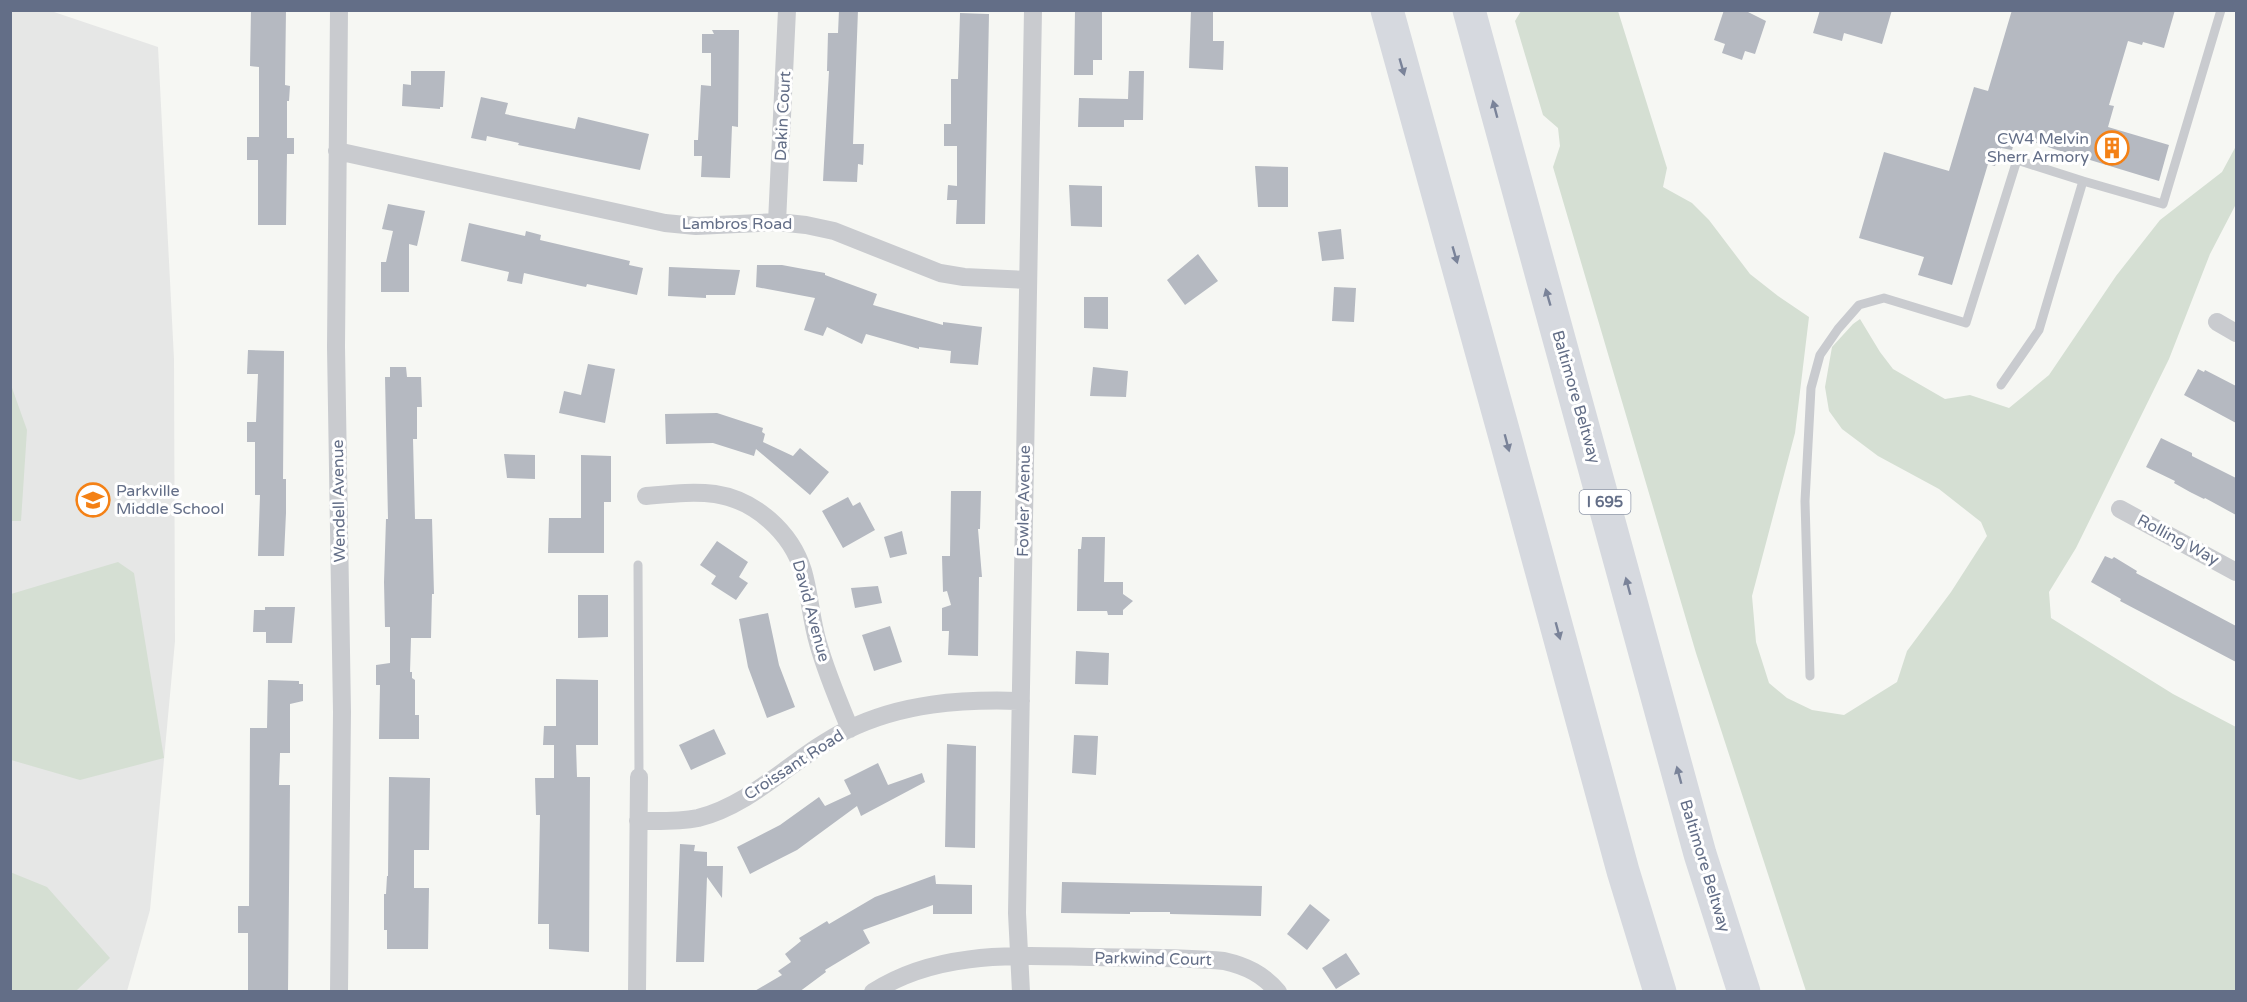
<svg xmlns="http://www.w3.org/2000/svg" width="2247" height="1002" font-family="'Varela Round',sans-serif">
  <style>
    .built { fill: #e6e7e6 }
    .green { fill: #d5dfd3 }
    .building { fill: #b5b9c1 }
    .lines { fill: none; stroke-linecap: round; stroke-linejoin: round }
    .service { stroke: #c9cbcf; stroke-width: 9 }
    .minor { stroke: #c9cbcf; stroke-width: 18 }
    .motorway { stroke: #d6d9df; stroke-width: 33 }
    .oneway { fill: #7a8399 }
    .labels { text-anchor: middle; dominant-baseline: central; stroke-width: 6; stroke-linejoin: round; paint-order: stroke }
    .shield { fill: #fff; stroke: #929aab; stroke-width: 1.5 }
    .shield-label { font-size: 15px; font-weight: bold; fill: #636e87 }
    .street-label { font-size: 16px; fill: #636e87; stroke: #fff }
    .poi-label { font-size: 16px; fill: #636e87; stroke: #fff; text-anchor: end }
  </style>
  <rect width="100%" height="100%" fill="#f6f7f3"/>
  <path class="built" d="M10,11H51L158,47L174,359L175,641L150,910L127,991H11Z"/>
  <path class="green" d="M1521,11H1618L1667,168L1663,187L1692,203L1709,220L1750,274L1778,296L1809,317L1795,433L1752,596L1756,642L1769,683L1787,698L1812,710L1844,715L1897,682L1907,651L1951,592L1987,536L1981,522L1939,489L1878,456L1842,429L1829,411L1825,387L1832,347L1853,324L1860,319L1880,352L1893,369L1945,399L1970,395L2009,408L2049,375L2116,276L2160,220L2222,172L2236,146V204L2210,254L2169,359L2076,548L2049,592L2051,618L2173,694L2236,727V991H1806L1696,653L1553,167L1560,146L1558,128L1543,115L1515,21Z
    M11,385L27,430L21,521H11Z
    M118,562L134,573L164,758L80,780L11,760V594Z
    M10,872L47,887L110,958L76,991H11Z"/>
  <path class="building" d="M251,10H286L285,85L290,86L289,101H287V138H294V154H287L286,225H258V160H247V137H259V67L250,66Z
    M839,10H858L853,144H864L863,165L858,164L857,182L823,181L829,71H827L828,33H838Z
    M1075,10H1102V60H1093V75H1074Z
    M1191,10H1213V41H1224L1223,70L1189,68Z
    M1724,10H1744L1766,21L1755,54L1745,51L1742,60L1722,53L1725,44L1714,40Z
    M1820,10H1892L1882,44L1844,33L1842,41L1813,33Z
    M2012,10H2175L2164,48L2143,42L2142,45L2128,41L2109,105L2114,106L2108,127L2169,145L2159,181L2054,149L2016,136L2012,150L2001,148L1995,166L1988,164L1952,285L1918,275L1924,257L1859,238L1884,152L1949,171L1974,87L1988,91Z
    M960,13L989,14L985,224H956L957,200H947L948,185L957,186V146H944V124H951V79H958Z
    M712,30H739L738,127L732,126L730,178L701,177L702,156H694V140H698L701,85L711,86V53H702V34H714Z
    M411,71H445L443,107H440V109L402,106L403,84L411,85Z
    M1129,71H1144L1143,120H1124V127H1078L1079,98L1128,99Z
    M481,97L508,103L505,114L575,129L578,117L649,134L640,170L518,145L519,143L487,136L486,141L471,138Z
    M1255,166L1288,167V207H1258Z
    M1069,185L1102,186V227L1071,226Z
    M388,204L425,211L417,246L409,244V292H381V262H386L393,231L382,229Z
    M469,223L525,236L526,231L541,235L540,240L630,261L629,265L643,268L637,295L587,284L586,287L581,286L524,273L522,284L507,281L509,272L461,261Z
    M1341,229L1344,259L1322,261L1318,232Z
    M1198,254L1218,281L1185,305L1167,280Z
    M757,265H782L825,273V275L877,294L873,305L943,325V322L982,327L978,365L950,363L951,351L919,347V349L866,334L862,344L827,327L823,336L804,330L815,298L756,287Z
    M669,267L740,270L735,295H706V298L668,296Z
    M1334,287L1356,288L1354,322L1332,321Z
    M1084,297H1108V329L1084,328Z
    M248,350L284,351L283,479H286V513L284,556H258L260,495H255V442H247V422H256L258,374H247Z
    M588,364L615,369L605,423L559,413L564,391L581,395Z
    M390,367H406L407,377H421L422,407H417V439H413L415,519H432L434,594H432L431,638H411L410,672H412V678L415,680V715H419V739H379L380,685H376V665L390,663V627H385L384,582L386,519H388L385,377H390Z
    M1093,367L1128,371L1126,397L1090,396Z
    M2198,369L2204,372L2205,370L2236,386V423L2184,395Z
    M717,413L763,428L762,432L765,434L763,442L793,456L800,448L829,472L810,495L756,449L754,456L713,443L666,444L665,414Z
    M2161,438L2192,453V456L2236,478V515L2205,498L2204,499L2190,492L2174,483L2175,481L2146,467Z
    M504,454L535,455V479L507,478Z
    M581,455L611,456V502H604V553H548L549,518H581Z
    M951,491H981L980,529H978L982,577H979L978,656L948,655L949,631H942V608L951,605L947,591L943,592L942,556H950Z
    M848,497L853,506L860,502L875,530L843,548L822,511Z
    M902,531L907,554L890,558L884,537Z
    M1082,537H1105L1104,582H1123V594L1133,601L1123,610V615H1108L1107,611H1077L1078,549H1081Z
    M717,541L748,562L739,577L748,583L736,600L711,584L716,576L700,565Z
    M2105,556L2112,559L2114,557L2137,571L2136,573L2236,626V662L2120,601L2121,599L2091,582Z
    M878,586L882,603L855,608L851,588Z
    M578,595H608V637L578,638Z
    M265,607H295L292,643H266V632H253L254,610H265Z
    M768,613L779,665L795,707L767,718L748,667L739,619Z
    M890,626L902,662L874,671L862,635Z
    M1076,651L1109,653L1108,685L1075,684Z
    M556,679L598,680V745H576L577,777H590L589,952L549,949V924H538L540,815H536L535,778H554V745H543L544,726H556Z
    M268,680L299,681V684H303V701L290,704V753H280L279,785H290L288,992H248V933H238V906H249L250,728H267Z
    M714,729L726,754L691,770L679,745Z
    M1074,735L1098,736L1096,775L1072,773Z
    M947,744L976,746L975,848L945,847Z
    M878,763L888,785L922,773L925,782L861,816L857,806L797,850L750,874L737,847L780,825L819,797L825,806L851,794L844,780Z
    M389,777L430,778L429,850H414V888H429L428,949H387V930H384V894H386L387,876H388Z
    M680,844L695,845L694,851L707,852V866H723L722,898L707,877L704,962H676Z
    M935,875L936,884L972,885V914H933V905L863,930L870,943L825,970L826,972L799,992H753L782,975L778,971L791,962L785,954L801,941L799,938L827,921L829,924L875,897Z
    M1062,882L1262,886L1261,916L1170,914V912H1130V914L1061,913Z
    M1310,904L1330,920L1307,950L1287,934Z
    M1346,953L1360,974L1336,989L1322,968Z"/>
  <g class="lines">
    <path class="service" d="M2001,385L2039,330L2083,181L2163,204L2221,10
      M638,565L639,777
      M1810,676L1805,501L1811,388L1820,355L1838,329L1859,305L1884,298L1966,323L2017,160L2083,181"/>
    <path class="minor" d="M339,10L336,347L342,712L339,992
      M337,151L665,223L696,226L777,222L806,225L834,231L940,273L964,277L1028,280
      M777,222L787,10
      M2217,322L2236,333
      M646,496C669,494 692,491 715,494C755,500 791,532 803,571C810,595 811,620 818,643C826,672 838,700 850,729
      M2120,509L2236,572
      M638,821C658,821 678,822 698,818C754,804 796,755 847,730C902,703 961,699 1021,701
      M637,992L639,777
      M873,992C940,949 1020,956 1096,957C1139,958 1181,957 1224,961C1246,966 1263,974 1278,992
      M1021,992L1017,913L1033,10"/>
    <path class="motorway" d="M1387,10L1505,437L1623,871L1660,992
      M1469,10L1700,854L1744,992"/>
  </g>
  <defs><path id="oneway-solid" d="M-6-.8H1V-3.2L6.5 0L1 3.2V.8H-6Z" transform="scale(1.5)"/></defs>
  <g class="oneway">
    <use href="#oneway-solid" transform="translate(1402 67) rotate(74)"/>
    <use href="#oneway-solid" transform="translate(1495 109) rotate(-105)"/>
    <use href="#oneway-solid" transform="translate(1455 255) rotate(74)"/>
    <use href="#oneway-solid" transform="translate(1548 297) rotate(-106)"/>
    <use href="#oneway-solid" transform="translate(1507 443) rotate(75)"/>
    <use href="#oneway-solid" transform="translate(1628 586) rotate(-105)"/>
    <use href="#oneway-solid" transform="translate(1558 631) rotate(75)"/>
    <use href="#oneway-solid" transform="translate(1679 775) rotate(-105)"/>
  </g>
  <defs>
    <g id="building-ring" transform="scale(1.725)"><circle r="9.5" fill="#fff" stroke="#f48116" stroke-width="1.5"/><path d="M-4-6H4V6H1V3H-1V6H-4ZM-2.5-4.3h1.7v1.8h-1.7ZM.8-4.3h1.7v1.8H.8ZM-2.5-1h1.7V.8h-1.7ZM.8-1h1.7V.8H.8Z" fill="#f48116"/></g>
    <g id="school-ring" transform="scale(1.725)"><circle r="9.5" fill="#fff" stroke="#f48116" stroke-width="1.5"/><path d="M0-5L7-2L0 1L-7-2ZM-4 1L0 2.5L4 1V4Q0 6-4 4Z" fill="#f48116"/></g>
  </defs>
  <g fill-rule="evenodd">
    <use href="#building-ring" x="2112" y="148"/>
    <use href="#school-ring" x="93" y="500"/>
  </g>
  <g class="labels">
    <rect class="shield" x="1579.5" y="490" width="51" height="24" rx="4.5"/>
    <g class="shield-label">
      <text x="1605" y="502">I 695</text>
    </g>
    <g class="street-label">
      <text transform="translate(783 116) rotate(-87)">Dakin Court</text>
      <text x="737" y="224">Lambros Road</text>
      <text transform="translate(1576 397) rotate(74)">Baltimore Beltway</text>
      <text transform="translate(339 501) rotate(-91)">Wendell Avenue</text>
      <text transform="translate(1024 501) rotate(-89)">Fowler Avenue</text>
      <text transform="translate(2178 540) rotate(28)">Rolling Way</text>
      <text transform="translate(811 611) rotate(75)">David Avenue</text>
      <text transform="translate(794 765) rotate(-33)">Croissant Road</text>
      <text transform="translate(1705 866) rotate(73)">Baltimore Beltway</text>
      <text transform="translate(1153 959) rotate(1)">Parkwind Court</text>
    </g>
    <g class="poi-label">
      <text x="2089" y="139">CW4 Melvin<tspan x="2089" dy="18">Sherr Armory</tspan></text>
      <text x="116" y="491" text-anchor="start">Parkville<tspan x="116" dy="18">Middle School</tspan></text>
    </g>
  </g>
  <rect width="2247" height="1002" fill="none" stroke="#636e87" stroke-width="24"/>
</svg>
